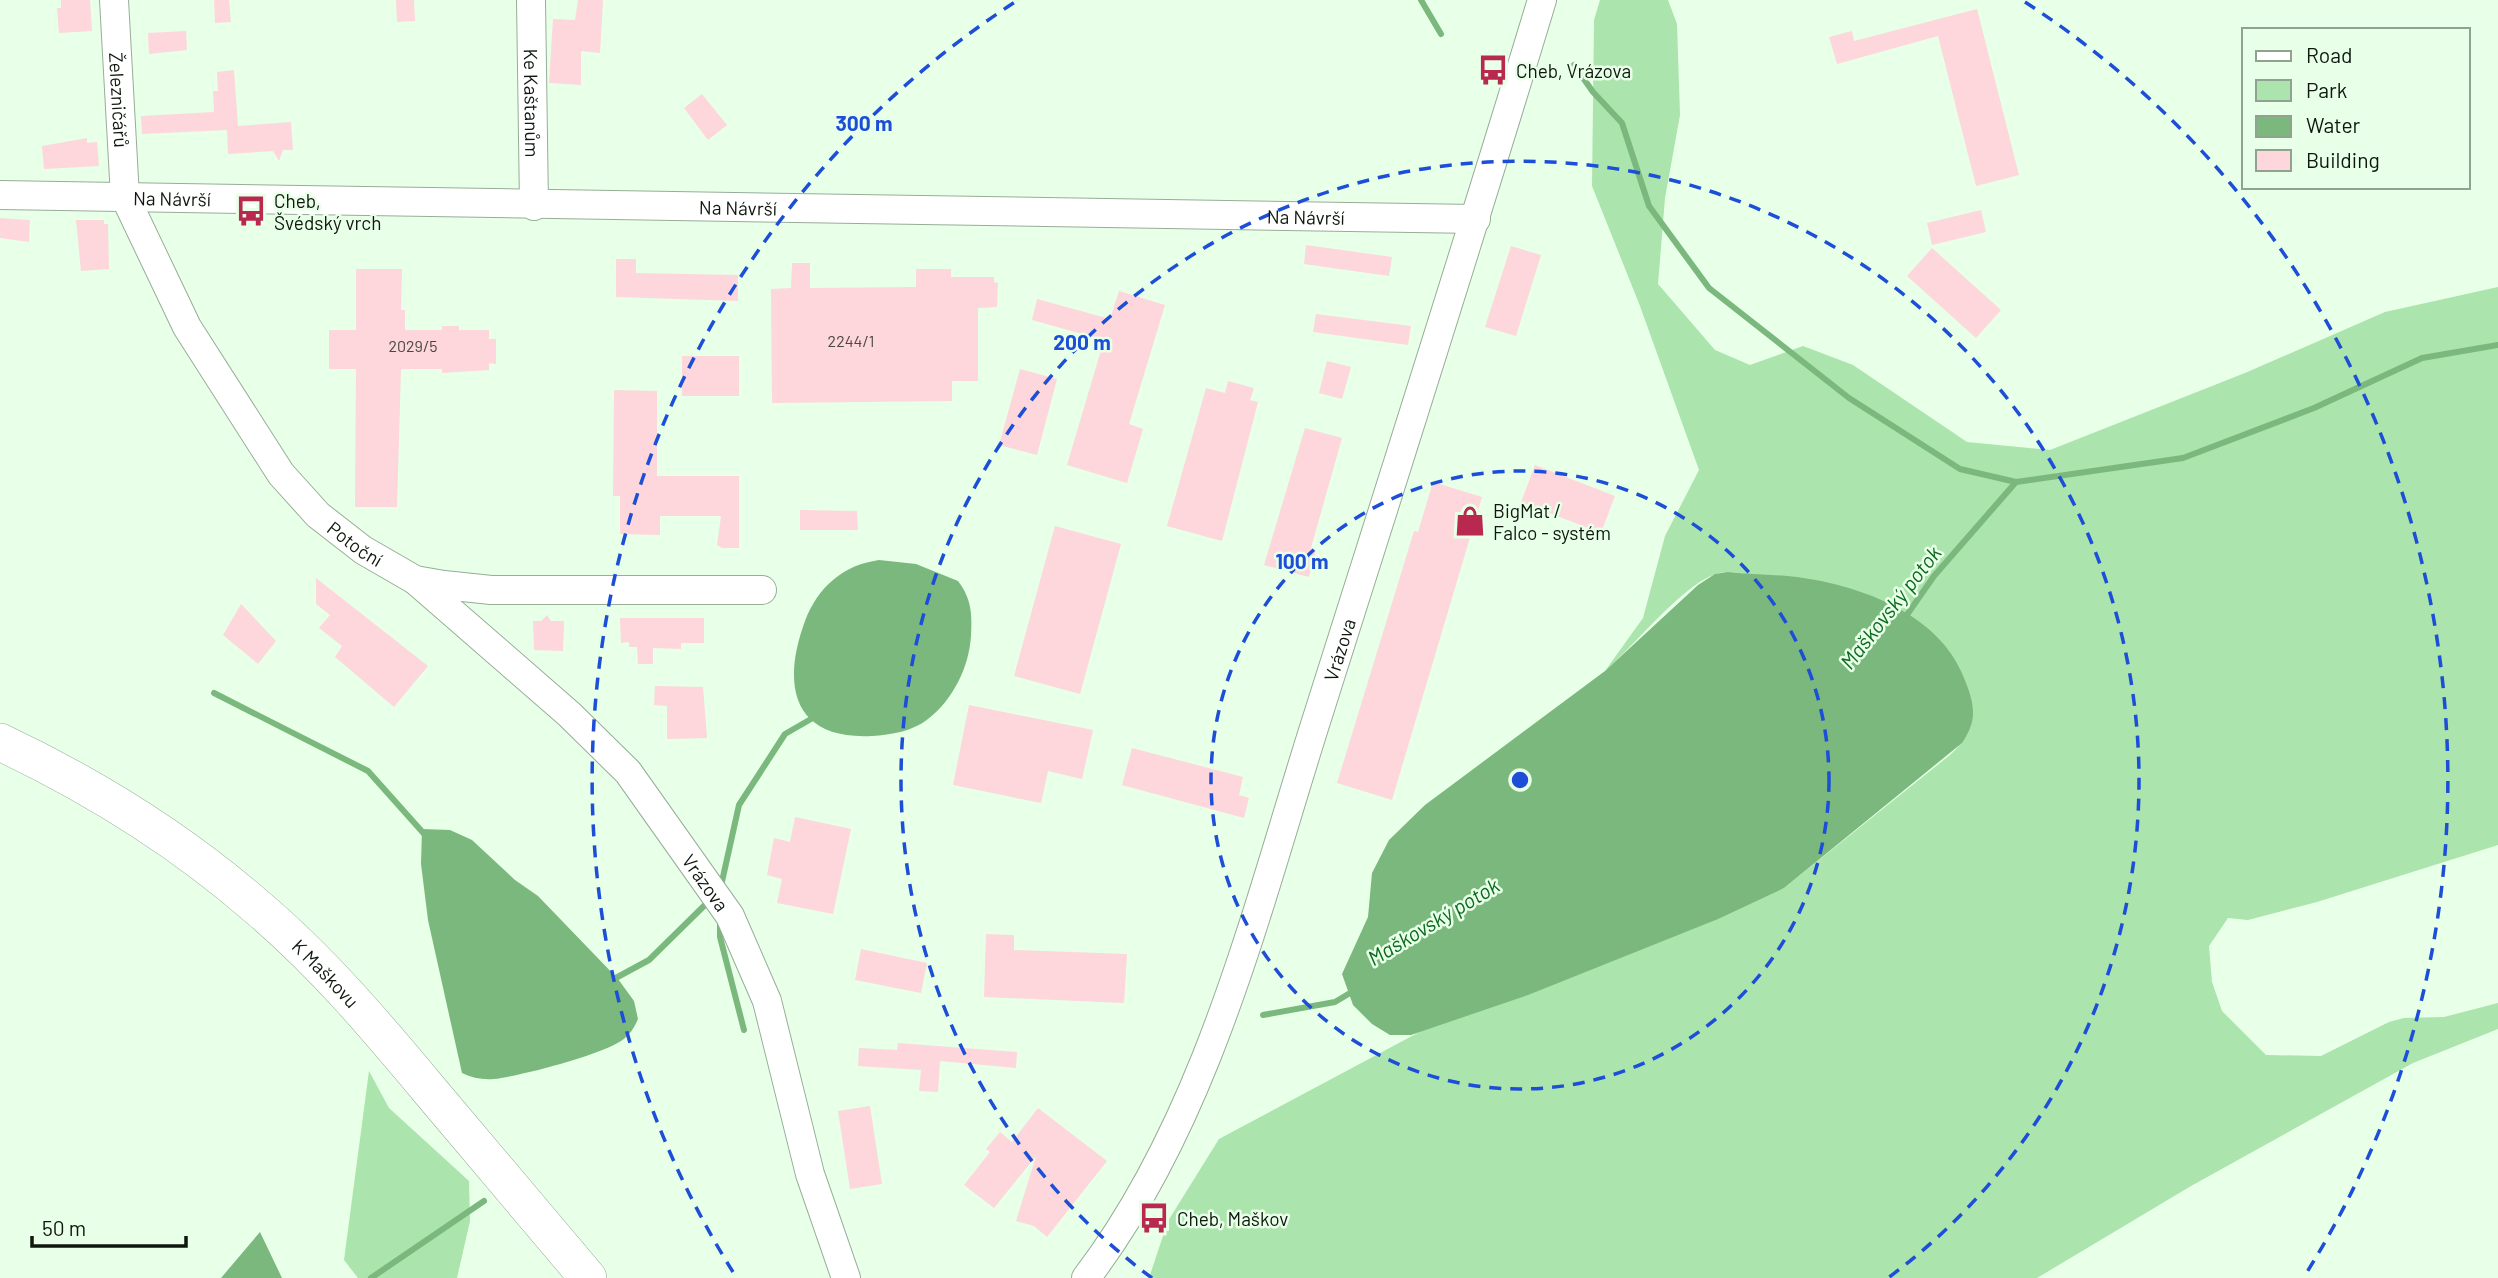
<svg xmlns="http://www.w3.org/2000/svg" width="2498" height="1278" font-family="Barlow,sans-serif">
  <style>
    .green { fill: #abe4ac }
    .water { fill: #7bb87d }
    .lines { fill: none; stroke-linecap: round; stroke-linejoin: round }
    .stream { stroke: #7bb87d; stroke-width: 6 }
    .building { fill: #fdd7db }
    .minor-casing { stroke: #97ad97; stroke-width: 30 }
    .major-casing { stroke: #97ad97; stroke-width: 38 }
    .minor { stroke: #fff; stroke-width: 28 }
    .major { stroke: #fff; stroke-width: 37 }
    .ring { fill: none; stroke: #1d4ed8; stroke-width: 3.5; stroke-dasharray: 12 9 }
    .labels { text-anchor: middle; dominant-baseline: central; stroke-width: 5; stroke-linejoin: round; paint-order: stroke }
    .number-label { font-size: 16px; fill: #4a4742 }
    .poi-label { font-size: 19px; fill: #0f170f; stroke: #e8ffe8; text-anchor: start }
    .street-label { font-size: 19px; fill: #0f170f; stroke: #e8ffe8 }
    .water-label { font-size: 21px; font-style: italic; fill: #0b691e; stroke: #e8ffe8 }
    .centre { fill: #1d4ed8; stroke: #e8ffe8; stroke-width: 3.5 }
    .ring-label { font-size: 21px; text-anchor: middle; font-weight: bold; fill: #1d4ed8; stroke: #e8ffe8; stroke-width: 5; stroke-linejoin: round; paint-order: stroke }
  </style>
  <rect width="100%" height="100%" fill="#e8ffe8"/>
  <path class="green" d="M1600,0H1668L1677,24L1680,115L1665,198L1658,284L1715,350L1750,365L1803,346L1853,365L1967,442L2050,450L2245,373L2385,312L2498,287V845L2317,902L2248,920L2228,918L2209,946L2212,982L2222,1011L2266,1055L2321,1056L2389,1022L2404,1018L2444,1017L2498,1003V1029L2413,1063L2191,1186L2037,1278H1149L1168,1221L1219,1139L1427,1028L1784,888L1950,755C1973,733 1975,724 1968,694C1947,605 1840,580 1761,576C1745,575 1729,569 1713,575C1680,588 1634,646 1605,671L1643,618L1665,536L1699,470L1640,306L1592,186L1594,20Z
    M369,1071L389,1108L469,1181L470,1221L457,1278H358L344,1260Z"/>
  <path class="water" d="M879,560L916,564L958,581C972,599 972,615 971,636C969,667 953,700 928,719C913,731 891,735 872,736C793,740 781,686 805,621C818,587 843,565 879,560Z
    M1728,572C1751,575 1774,574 1797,577C1863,586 1943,615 1966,683C1975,706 1977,722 1962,743L1784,888L1718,919L1528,995L1411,1035H1390L1372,1024L1353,1005L1342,974L1368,917L1372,873L1389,840L1425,805L1605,671L1698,585L1715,574Z
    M422,829L450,830L472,840L515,880L538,896L618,979L634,1001L638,1019C634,1028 630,1035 621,1041C600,1055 521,1076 494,1079C483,1080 472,1078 462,1073L428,920L421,864Z
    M260,1232L282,1278H221Z"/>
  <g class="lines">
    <path class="stream" d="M1421,0L1441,34
      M1574,65L1593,92L1622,123L1649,206L1709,288L1849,398L1960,469L2016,482
      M1904,619L1934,576L2016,482L2183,458L2314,408L2422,358L2498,345
      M214,693L368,771L426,836
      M721,886L739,805L785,734L811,719
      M720,921V937L744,1030
      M612,980L649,960L711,899
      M1263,1015L1335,1002L1355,990
      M371,1278L484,1201"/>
  </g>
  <path class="building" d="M61,0H90L92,31L59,33L57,8H61Z
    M214,0H229L231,22L215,23Z
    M396,0H414L415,21L397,22Z
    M578,0H603L600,53L581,51V85L549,83L553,19L575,20Z
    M1977,9L2019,175L1976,186L1938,36L1837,64L1829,37L1852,31L1854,41Z
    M186,31L187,50L149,54L148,33Z
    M234,70L238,126L291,122L293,150H283L279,161L273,151L228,154L227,130L142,134L141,116L214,112L213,91H218L217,72Z
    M702,94L727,125L708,140L684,108Z
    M87,138V143L97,142L99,166L44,169L42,146Z
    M1981,210L1986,232L1932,245L1927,223Z
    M0,218L30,220L29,242L0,238Z
    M76,220H104V224H108L109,269L81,271Z
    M1306,245L1392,257L1389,276L1304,264Z
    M1511,246L1541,255L1516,336L1485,327Z
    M1932,248L2001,310L1976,338L1907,276Z
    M616,259H636V273L738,275V301L616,297Z
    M792,263H810V288L916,287V269H951V277H994V282L998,283L997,307L978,308V381H952V401L772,403L771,289L791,288Z
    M356,269H402L401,310H405V330H442V326H459V330H489V339H496V364L489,363V370L442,373V369H401L397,507H355L356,369H329V330H356Z
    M1119,291L1165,305L1129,424L1143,429L1127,483L1067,465L1104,340L1032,320L1037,299L1110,319Z
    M1316,314L1411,326L1408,345L1313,332Z
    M682,356H739V396H682Z
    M1327,361L1351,367L1342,399L1319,393Z
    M1020,369L1057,379L1037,455L999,445Z
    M1228,381L1254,388L1250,400L1258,402L1222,541L1167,526L1206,388L1225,393Z
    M614,390L657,391V476H739V548H722L717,545L721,516H660V535L620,534V496H613Z
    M1305,428L1342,438L1311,548L1316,550L1309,577L1264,565Z
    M1535,465L1615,496L1601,533L1521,502Z
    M1433,482L1482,497L1392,800L1337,783L1414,531L1418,532Z
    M800,510L857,511L858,530H800Z
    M1055,526L1121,544L1080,694L1014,676Z
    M316,578L428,666L394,707L335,657L342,646L319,628L330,615L316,604Z
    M241,604L276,641L258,664L223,635Z
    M547,615L551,621H564L563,651L534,650L533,621H541Z
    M620,618H704V643H681V649L653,648V664H638L637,647H629V642L621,643Z
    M655,686L703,687L707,738L667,739V706L654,705Z
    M969,705L1093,730L1082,779L1048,771L1041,803L953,785Z
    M1132,748L1243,777L1239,795L1249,798L1244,818L1122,785Z
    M795,817L851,829L833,914L777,903L782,879L767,875L774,838L790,842Z
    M986,934L1014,935V950L1127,954L1124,1003L984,997Z
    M861,949L927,963L921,993L855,980Z
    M898,1043L1017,1052L1016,1068L940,1061L938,1092L919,1091L921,1070L858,1066L859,1048L897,1050Z
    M870,1106L882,1184L850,1189L838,1111Z
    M1038,1108L1107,1161L1047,1237L1034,1226L1016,1221L1036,1156L994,1208L964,1185L990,1152L986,1149L1000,1132L1012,1142Z"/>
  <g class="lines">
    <g class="minor-casing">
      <g id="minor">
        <path id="s1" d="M114,0L125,197L187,327L281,474L318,515L363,550L415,580L444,585L491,590H762"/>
        <path id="s2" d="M531,0L534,206"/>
        <path id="s3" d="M0,195L1476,219"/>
        <path id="s4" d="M415,580L569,714L628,772L730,916L767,1001L810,1174L846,1278"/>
        <path id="s5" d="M1086,1278C1209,1117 1258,902 1319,712C1394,475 1470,238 1542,0"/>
      </g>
    </g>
    <g class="major-casing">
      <g id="major">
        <path id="s6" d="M0,742C93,786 179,839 257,907C322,962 377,1027 431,1092C483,1154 535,1216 588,1278"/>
      </g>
    </g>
    <use href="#minor" class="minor"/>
    <use href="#major" class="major"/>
  </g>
  <g class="ring">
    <circle cx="1520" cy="780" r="309"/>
    <path d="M1152 1278A619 619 0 1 1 1888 1278"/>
    <path d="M733 1272A928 928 0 0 1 1015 2M2025 2A928 928 0 0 1 2307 1272"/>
  </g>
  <defs>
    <g id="bus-bare" transform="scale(2.415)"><path d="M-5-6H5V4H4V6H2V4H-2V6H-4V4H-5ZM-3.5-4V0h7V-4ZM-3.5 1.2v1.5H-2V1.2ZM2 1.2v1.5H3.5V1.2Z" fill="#b9294f" stroke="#e8ffe8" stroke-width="2.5" paint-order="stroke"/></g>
    <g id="shop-bare" transform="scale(2.415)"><path d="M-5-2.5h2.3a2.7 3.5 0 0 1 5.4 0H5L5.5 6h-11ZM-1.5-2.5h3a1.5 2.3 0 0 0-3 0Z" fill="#b9294f" stroke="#e8ffe8" stroke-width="2.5" paint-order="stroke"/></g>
  </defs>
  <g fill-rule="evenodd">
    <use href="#bus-bare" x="1493" y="70"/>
    <use href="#bus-bare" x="251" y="211"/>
    <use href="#shop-bare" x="1470" y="521"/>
    <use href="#bus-bare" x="1154" y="1218"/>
  </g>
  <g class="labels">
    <g class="number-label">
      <text x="851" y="340">2244/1</text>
      <text x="413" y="345">2029/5</text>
    </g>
    <g class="poi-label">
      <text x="1516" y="70">Cheb, Vrázova</text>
      <text x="274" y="200">Cheb,<tspan x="274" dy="22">Švédský vrch</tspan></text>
      <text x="1493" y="510">BigMat /<tspan x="1493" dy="22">Falco - systém</tspan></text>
      <text x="1177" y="1218">Cheb, Maškov</text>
    </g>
    <g class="street-label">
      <text stroke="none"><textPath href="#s1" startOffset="100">Železničářů</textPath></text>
      <text stroke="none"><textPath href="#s2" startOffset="103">Ke Kaštanům</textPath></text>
      <text stroke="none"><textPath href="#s3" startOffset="172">Na Návrší</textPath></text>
      <text stroke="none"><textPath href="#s3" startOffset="738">Na Návrší</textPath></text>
      <text stroke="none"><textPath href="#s3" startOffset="1306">Na Návrší</textPath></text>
      <text stroke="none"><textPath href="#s1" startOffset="618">Potoční</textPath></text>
      <text stroke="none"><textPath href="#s5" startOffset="681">Vrázova</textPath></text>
      <text stroke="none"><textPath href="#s4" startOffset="422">Vrázova</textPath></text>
      <text stroke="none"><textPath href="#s6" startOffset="402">K Maškovu</textPath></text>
    </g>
    <g class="water-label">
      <text transform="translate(1890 607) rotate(-52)">Maškovský potok</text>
      <text transform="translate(1433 921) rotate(-31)">Maškovský potok</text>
    </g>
  </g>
  <circle cx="1520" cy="780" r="10" class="centre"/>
  <g class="ring-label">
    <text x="864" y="131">300 m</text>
    <text x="1082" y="350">200 m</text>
    <text x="1302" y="569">100 m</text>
  </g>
  <rect x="2242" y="28" width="228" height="161" fill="#e8ffe8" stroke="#91a291" stroke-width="2"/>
  <rect x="2256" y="51" width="35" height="10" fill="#ffffff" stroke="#91a291" stroke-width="2"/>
  <text x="2306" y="63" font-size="21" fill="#0f170f">Road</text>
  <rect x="2256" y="80" width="35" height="21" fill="#abe4ac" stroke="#91a291" stroke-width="2"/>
  <text x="2306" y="98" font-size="21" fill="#0f170f">Park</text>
  <rect x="2256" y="116" width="35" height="21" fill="#7bb87d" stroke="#91a291" stroke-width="2"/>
  <text x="2306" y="133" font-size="21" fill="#0f170f">Water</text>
  <rect x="2256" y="150" width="35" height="21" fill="#fdd7db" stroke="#91a291" stroke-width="2"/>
  <text x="2306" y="168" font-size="21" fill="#0f170f">Building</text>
  <path d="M32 1236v10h154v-10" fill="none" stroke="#0f170f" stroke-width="3.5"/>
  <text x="42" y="1236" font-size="21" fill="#0f170f" stroke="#e8ffe8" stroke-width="5" paint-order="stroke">50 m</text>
</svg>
